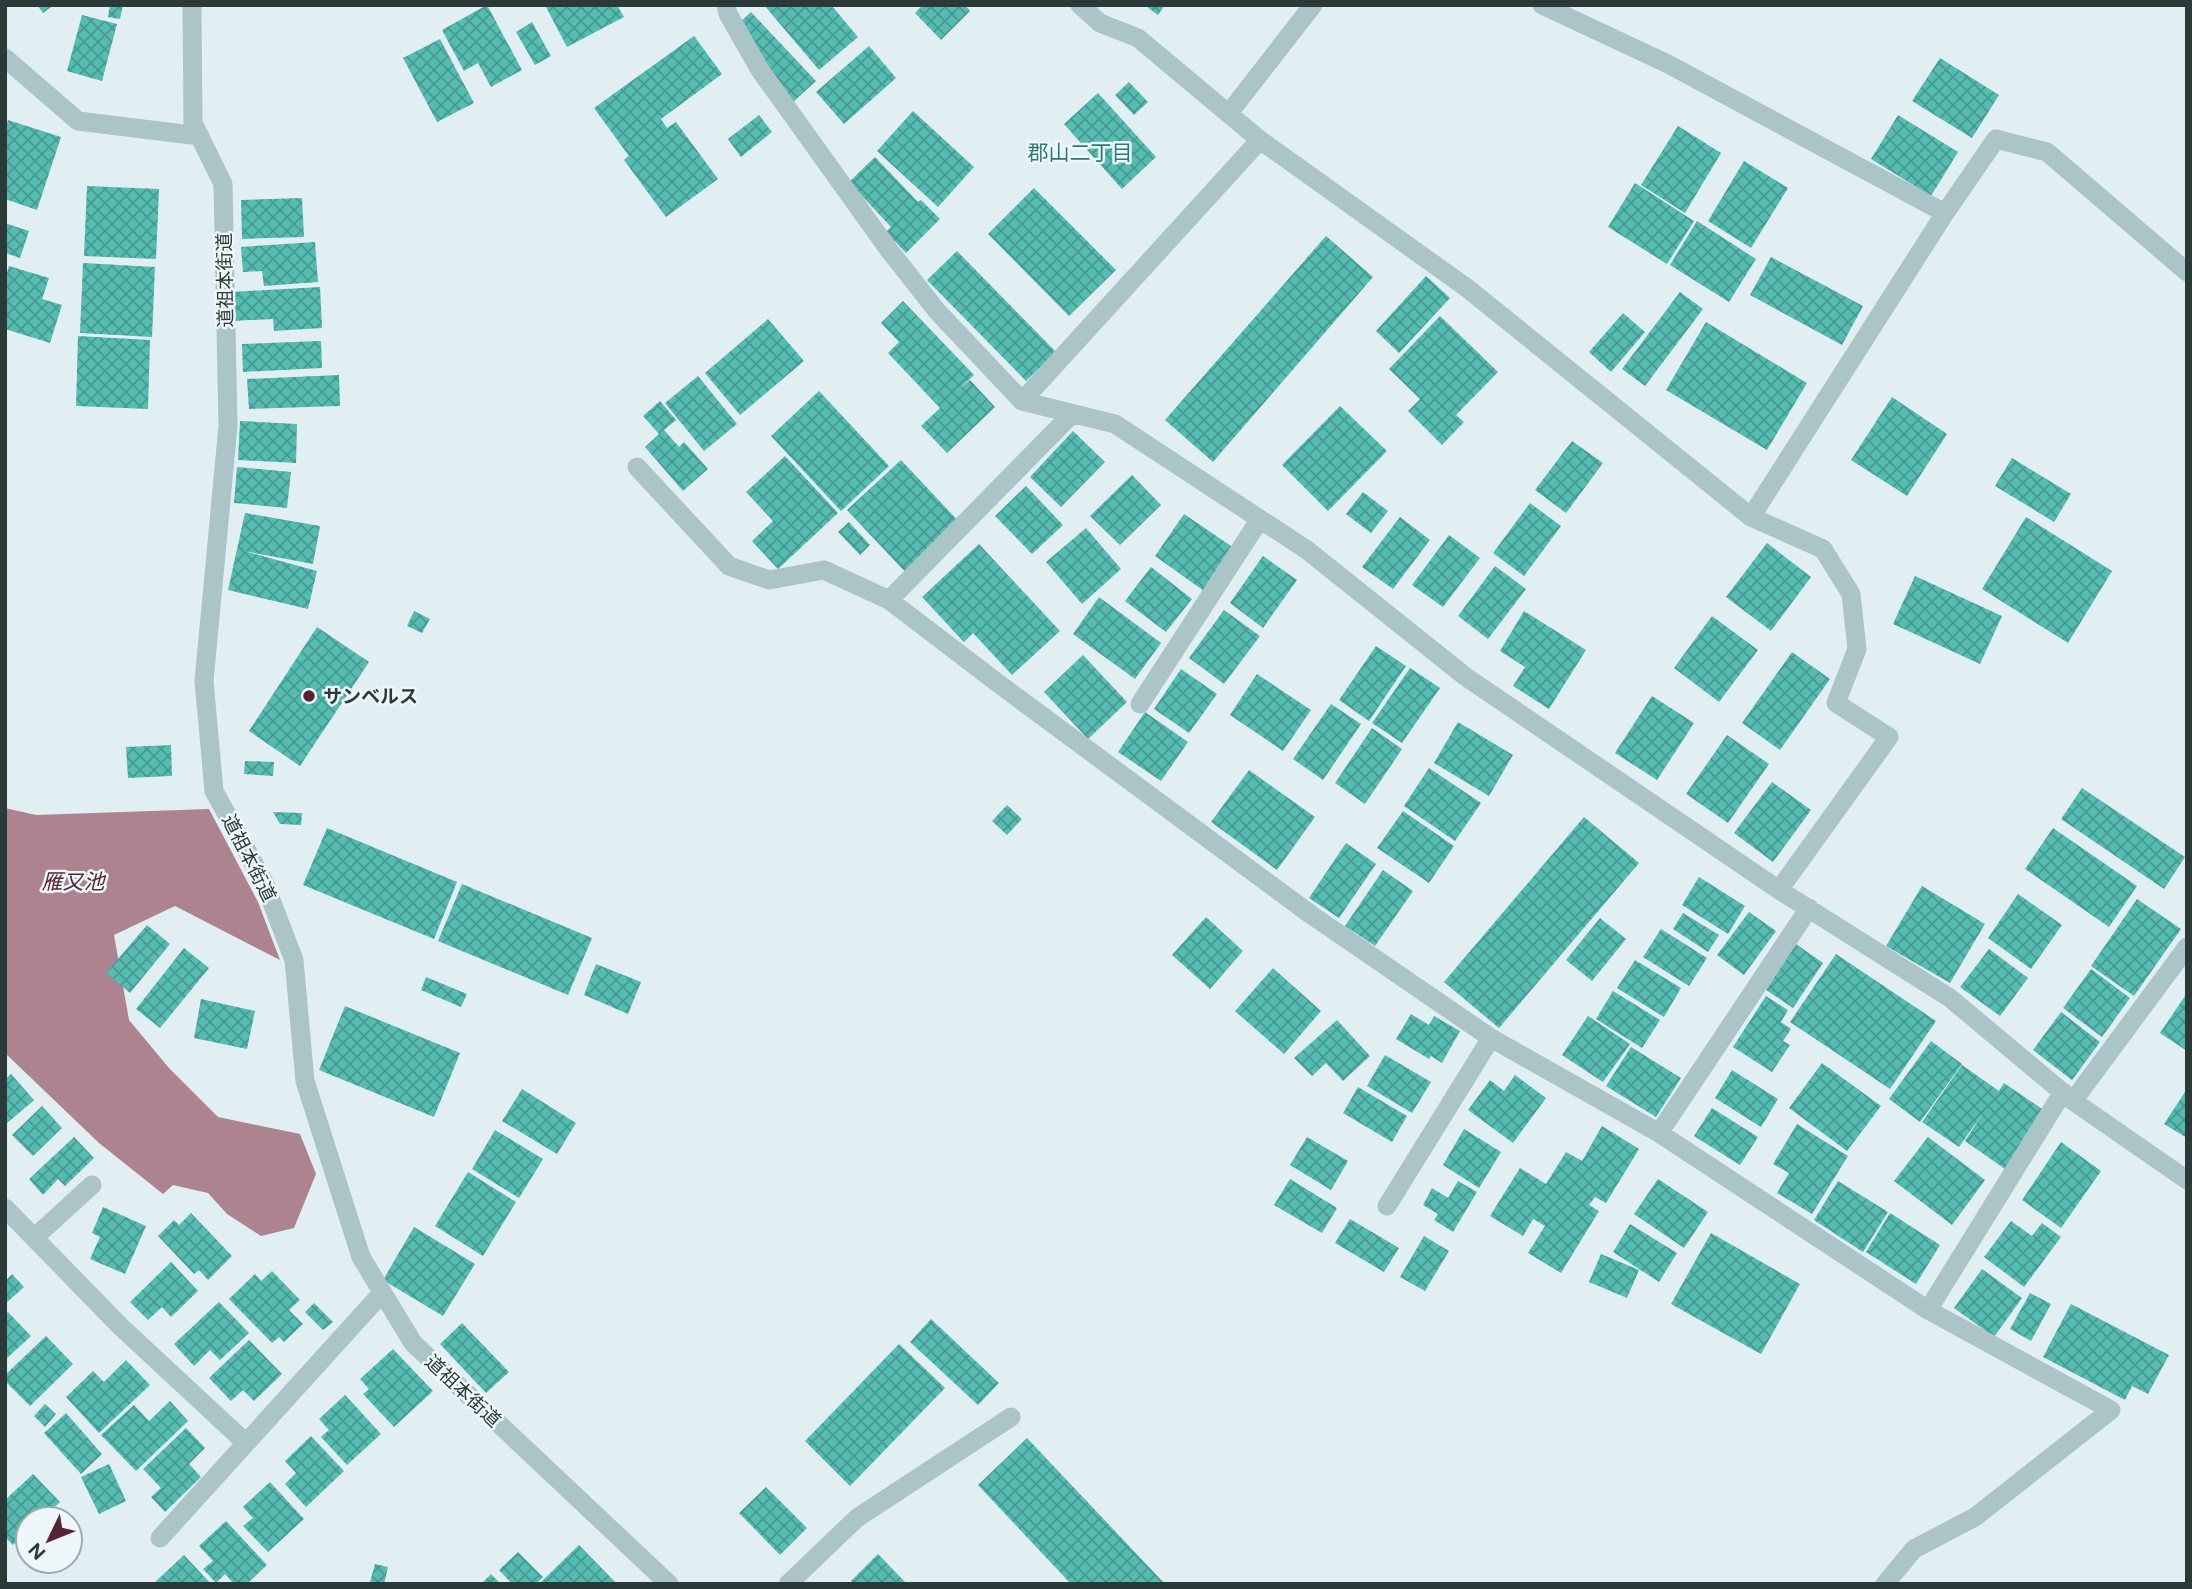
<svg xmlns="http://www.w3.org/2000/svg" width="2192" height="1589" font-family="Figtree,'Noto Sans JP',sans-serif">
  <style>
    .water { fill: #ad8390 }
    .building { fill: url(#building-cross-hatch) }
    .lines { fill: none; stroke-linecap: round; stroke-linejoin: round }
    .minor { stroke: #abc4c7; stroke-width: 19 }
    .poi-dot { fill: #582433; stroke: #eef7fa; stroke-width: 2.5 }
    .labels { text-anchor: middle; dominant-baseline: central; stroke-width: 5; stroke-linejoin: round; paint-order: stroke }
    .street-label { font-size: 19px; fill: #2c3939; stroke: #eef7fa }
    .poi-label { font-size: 19px; font-weight: bold; fill: #2c3939; stroke: #eef7fa; text-anchor: start }
    .neighbourhood-label { font-size: 21px; fill: #2a7c73; stroke: #eef7fa }
    .water-label { font-size: 21px; font-style: italic; fill: #582433; stroke: #eef7fa }
  </style>
  <defs>
    <pattern id="building-cross-hatch" width="8" height="8" patternUnits="userSpaceOnUse" patternTransform="scale(1.75)"><rect width="8" height="8" fill="#55bcb2"/><path d="M0 0l8 8M0 8l8-8" fill="none" stroke="#479a92"/></pattern>
  </defs>
  <rect width="100%" height="100%" fill="#e2eff2"/>
  <path class="water" d="M5,808L36,815L209,809L258,902L280,960L175,906L114,935L129,1020L169,1068L218,1117L300,1134L316,1174L294,1228L261,1236L227,1214L208,1193L173,1185L163,1194L99,1143L5,1053Z"/>
  <path class="building" d="M37,5H54L43,13Z
    M110,5H123L120,19L108,17Z
    M487,5L522,70L491,87L478,63L464,71L442,30Z
    M545,5H617L624,17L567,47Z
    M764,5H831L858,37L819,70Z
    M923,5H965L970,11L941,40L915,13Z
    M1149,5H1165L1158,15L1147,7Z
    M751,12L816,81L793,102L738,24Z
    M82,15L117,24L102,81L67,71Z
    M532,22L551,56L535,65L516,32Z
    M694,36L722,74L661,119L667,128L676,122L718,179L666,217L624,160L629,156L594,108Z
    M440,39L474,103L437,122L403,58Z
    M869,46L896,78L844,124L816,92Z
    M1940,58L1999,95L1972,138L1912,101Z
    M1129,82L1148,102L1134,115L1115,95Z
    M1098,93L1156,157L1122,189L1064,124Z
    M913,111L974,167L938,207L877,151Z
    M759,115L772,132L741,157L728,139Z
    M1898,115L1958,152L1931,196L1871,159Z
    M8,120L61,137L37,210L5,199V129Z
    M1678,126L1721,153L1685,213L1641,185Z
    M875,157L918,202L921,200L940,219L906,253L886,232L891,227L849,182Z
    M1744,161L1788,188L1751,248L1708,221Z
    M1635,183L1694,221L1667,264L1608,227Z
    M87,186L159,189L156,259L84,256Z
    M1034,188L1116,270L1069,316L988,234Z
    M302,198L304,237L242,239L241,200Z
    M1697,221L1756,259L1729,302L1670,265Z
    M5,223L29,231L20,258L5,253Z
    M1326,236L1373,277L1213,462L1165,420Z
    M315,242L318,282L264,286L262,271L243,272L241,247Z
    M957,251L1056,352L1026,381L927,280Z
    M1771,257L1863,306L1842,345L1750,295Z
    M83,263L155,267L152,337L80,333Z
    M9,266L49,278L42,299L62,305L50,343L5,329V279Z
    M1426,276L1450,298L1399,353L1376,331Z
    M320,287L322,328L274,331L273,319L232,321L230,292Z
    M1680,292L1703,309L1645,386L1622,369Z
    M903,301L974,375L957,391L970,380L995,407L947,453L921,426L940,408L888,353L899,342L881,323Z
    M1623,313L1645,332L1611,372L1589,352Z
    M1440,316L1498,372L1456,415L1464,422L1442,445L1408,411L1420,399L1389,369Z
    M768,319L804,361L740,415L705,373Z
    M1706,322L1807,383L1767,450L1666,390Z
    M78,336L150,340L148,409L76,406Z
    M321,341L322,368L243,372L242,344Z
    M339,375L340,406L249,409L247,379Z
    M698,376L737,424L704,451L665,403Z
    M819,391L889,466L841,511L771,436Z
    M1892,397L1947,434L1907,496L1851,460Z
    M660,401L676,420L664,430L679,447L684,442L708,469L683,491L645,447L659,434L643,416Z
    M1340,406L1387,451L1328,511L1282,465Z
    M240,421L297,424L296,463L238,460Z
    M1073,431L1105,462L1061,507L1030,477Z
    M1572,441L1603,463L1566,513L1535,490Z
    M785,456L838,513L778,569L752,541L773,521L746,492Z
    M2012,458L2071,494L2054,522L1995,486Z
    M901,460L962,525L908,575L847,510Z
    M237,467L291,472L287,508L234,503Z
    M1132,475L1161,505L1120,545L1090,516Z
    M1026,486L1063,525L1032,554L995,516Z
    M1363,492L1388,511L1371,533L1346,514Z
    M1530,503L1561,526L1524,576L1493,553Z
    M245,513L320,526L313,564L244,551L317,571L308,609L228,590Z
    M1184,514L1234,548L1204,591L1155,556Z
    M1400,517L1430,540L1393,589L1362,567Z
    M2026,517L2112,571L2068,643L1982,589Z
    M849,522L870,545L860,555L838,532Z
    M1086,528L1121,569L1082,604L1046,562Z
    M1449,535L1480,558L1443,607L1412,585Z
    M1767,543L1811,577L1771,631L1726,597Z
    M979,544L1060,631L1012,675L973,633L964,642L922,597Z
    M1263,556L1297,580L1263,628L1230,603Z
    M1495,566L1526,589L1488,639L1458,616Z
    M1151,567L1192,599L1166,632L1125,601Z
    M1915,576L2002,616L1980,664L1893,624Z
    M1099,597L1161,643L1135,679L1073,634Z
    M1224,610L1260,636L1224,684L1189,658Z
    M414,611L430,619L422,633L407,626Z
    M1524,611L1586,650L1549,709L1513,686L1525,667L1500,651Z
    M1712,616L1758,650L1719,702L1674,668Z
    M317,627L369,662L300,766L249,731Z
    M1376,646L1406,666L1369,721L1339,700Z
    M1792,652L1830,679L1780,750L1742,723Z
    M1083,655L1127,702L1088,739L1044,692Z
    M1410,668L1440,688L1402,743L1372,723Z
    M1181,669L1217,694L1189,733L1154,709Z
    M1257,674L1311,710L1283,751L1230,715Z
    M1652,696L1694,723L1657,780L1615,753Z
    M1331,704L1361,724L1323,780L1293,759Z
    M1145,712L1188,742L1161,781L1118,752Z
    M1458,722L1513,755L1489,796L1434,763Z
    M1372,728L1402,749L1365,804L1335,783Z
    M1727,735L1769,764L1728,823L1686,794Z
    M171,745L172,776L128,778L126,747Z
    M245,761L274,762L273,776L244,774Z
    M1429,768L1481,803L1455,841L1404,806Z
    M1249,770L1315,817L1277,870L1211,822Z
    M1772,782L1811,810L1773,862L1734,833Z
    M2082,788L2185,857L2164,889L2061,819Z
    M1007,805L1022,819L1007,835L992,821Z
    M1403,811L1454,846L1429,883L1377,848Z
    M273,812L302,813L301,825L280,824Z
    M1584,817L1639,863L1499,1028L1444,982Z
    M327,828L457,882L434,939L303,885Z
    M2053,828L2137,886L2109,927L2025,869Z
    M1346,843L1376,864L1339,918L1309,898Z
    M1383,870L1413,891L1375,946L1345,926Z
    M1699,877L1745,906L1728,934L1682,905Z
    M462,884L592,938L568,995L438,941Z
    M1922,886L1985,924L1950,983L1886,946Z
    M2018,894L2062,925L2031,969L1988,938Z
    M2137,899L2181,929L2134,996L2091,966Z
    M1749,912L1776,931L1744,975L1717,955Z
    M1683,913L1719,935L1708,952L1673,929Z
    M1206,917L1243,951L1210,989L1172,955Z
    M1600,918L1626,939L1592,981L1566,960Z
    M147,925L170,944L130,993L106,973Z
    M1661,929L1707,958L1689,986L1643,957Z
    M1796,944L1823,963L1793,1008L1766,990Z
    M184,948L209,968L160,1028L136,1009Z
    M1989,949L2028,978L2000,1016L1960,987Z
    M1836,954L1936,1021L1890,1089L1790,1022Z
    M1635,960L1681,988L1664,1017L1617,988Z
    M596,964L641,982L628,1014L584,995Z
    M1273,968L1321,1011L1284,1054L1235,1011Z
    M2091,969L2130,998L2102,1037L2063,1008Z
    M426,977L467,994L461,1007L421,990Z
    M1613,991L1660,1020L1642,1048L1596,1019Z
    M2187,993V1051L2160,1033Z
    M1766,996L1788,1010L1781,1022L1791,1029L1783,1041L1790,1045L1772,1072L1733,1047Z
    M201,999L255,1011L247,1049L194,1038Z
    M345,1006L460,1053L434,1117L319,1070Z
    M2061,1012L2100,1042L2072,1080L2033,1050Z
    M1411,1014L1429,1025L1434,1016L1460,1031L1442,1063L1431,1056L1429,1059L1396,1039Z
    M1588,1016L1630,1044L1603,1082L1562,1055Z
    M1337,1020L1370,1056L1343,1081L1326,1063L1312,1076L1294,1058Z
    M1931,1041L1962,1064L1920,1122L1889,1099Z
    M1631,1047L1681,1078L1656,1117L1606,1086Z
    M1385,1055L1431,1082L1412,1113L1367,1086Z
    M1822,1063L1881,1106L1847,1151L1789,1108Z
    M1962,1065L1999,1091L2004,1083L2045,1111L2005,1169L1965,1141L1983,1113L1959,1147L1922,1122Z
    M1732,1070L1778,1099L1761,1127L1715,1098Z
    M11,1074L34,1100L5,1125V1079Z
    M1515,1075L1546,1098L1513,1143L1468,1110L1490,1080L1504,1091Z
    M1358,1087L1407,1116L1392,1142L1343,1113Z
    M522,1089L576,1123L557,1154L502,1121Z
    M2187,1089V1138L2164,1124Z
    M42,1106L62,1128L33,1156L12,1135Z
    M1712,1108L1758,1137L1740,1165L1694,1136Z
    M1797,1124L1848,1156L1812,1214L1777,1193L1789,1173L1773,1164Z
    M1602,1126L1639,1149L1606,1203L1595,1197L1589,1205L1599,1211L1561,1273L1528,1253L1545,1226L1533,1219L1523,1236L1490,1216L1520,1168L1546,1184L1566,1152L1582,1161Z
    M1464,1129L1501,1152L1479,1188L1443,1165Z
    M495,1130L543,1159L519,1198L472,1169Z
    M74,1137L94,1158L65,1186L58,1179L43,1195L29,1179Z
    M1307,1137L1348,1161L1331,1190L1290,1165Z
    M1928,1137L1985,1180L1952,1225L1894,1181Z
    M2061,1142L2101,1171L2061,1228L2022,1200Z
    M468,1172L516,1202L483,1256L435,1226Z
    M1290,1179L1337,1208L1322,1233L1274,1205Z
    M1658,1179L1708,1212L1684,1248L1634,1214Z
    M1458,1181L1477,1192L1453,1232L1434,1220L1438,1214L1423,1205L1432,1188L1448,1198Z
    M1838,1181L1888,1212L1863,1252L1814,1220Z
    M103,1207L146,1226L125,1274L90,1259L100,1237L92,1233Z
    M191,1213L232,1256L208,1280L199,1270L194,1274L158,1236L174,1220L179,1225Z
    M1890,1213L1940,1245L1916,1284L1866,1252Z
    M1350,1219L1399,1248L1384,1272L1335,1243Z
    M2011,1221L2032,1236L2042,1223L2061,1237L2024,1287L1984,1257Z
    M1630,1224L1677,1253L1659,1282L1613,1252Z
    M414,1227L475,1264L443,1316L383,1280Z
    M1711,1233L1800,1284L1761,1354L1671,1304Z
    M1424,1236L1449,1251L1425,1291L1400,1277Z
    M1601,1254L1639,1270L1627,1298L1589,1282Z
    M171,1262L198,1291L171,1317L162,1307L148,1320L130,1302Z
    M1982,1269L2022,1298L1994,1337L1954,1308Z
    M272,1271L300,1300L289,1310L303,1324L284,1342L279,1337L272,1343L229,1299L255,1274L261,1281Z
    M12,1274L24,1287L5,1304V1281Z
    M2030,1293L2051,1304L2031,1341L2010,1329Z
    M219,1302L249,1333L220,1360L210,1350L194,1366L174,1344Z
    M314,1303L333,1322L323,1330L305,1312Z
    M2071,1304L2169,1355L2148,1394L2132,1386L2125,1400L2043,1357Z
    M8,1312L31,1336L5,1360V1315Z
    M931,1319L999,1383L978,1405L910,1342Z
    M462,1323L509,1372L486,1393L440,1344Z
    M46,1336L73,1364L30,1406L5,1381V1375Z
    M249,1340L282,1374L254,1401L243,1390L231,1401L209,1378Z
    M899,1344L945,1388L850,1486L805,1441Z
    M393,1349L433,1391L394,1427L363,1394L369,1389L360,1379Z
    M126,1360L150,1385L99,1433L66,1397L93,1371L104,1382Z
    M345,1395L381,1434L347,1465L321,1437L329,1430L319,1419Z
    M170,1401L188,1421L136,1471L101,1435L134,1405L149,1421Z
    M45,1404L56,1414L45,1427L34,1416Z
    M66,1413L102,1454L81,1474L44,1433Z
    M186,1428L205,1448L189,1464L201,1477L165,1512L151,1497L161,1488L143,1469Z
    M311,1436L344,1471L306,1507L285,1484L296,1473L285,1461Z
    M1027,1438L1165,1584H1071L978,1485Z
    M109,1464L126,1501L99,1514L81,1477Z
    M33,1474L60,1502L42,1519H28V1532L13,1545L5,1537V1500Z
    M270,1482L304,1519L268,1552L243,1526L253,1518L243,1507Z
    M766,1487L807,1528L780,1555L739,1513Z
    M226,1521L267,1565L247,1584H234L225,1574L216,1583L203,1569L213,1561L199,1546Z
    M579,1545L617,1584H539Z
    M518,1552L543,1577L536,1584H512L499,1570Z
    M878,1554L907,1584H854L851,1581Z
    M184,1555L211,1584H153Z
    M375,1564L388,1567L384,1584L370,1582Z
    M491,1574L501,1584H481Z"/>
  <g class="lines">
    <path class="minor" d="M192,5L193,123L223,184L228,426L204,681L214,791L264,882L294,960L305,1081L361,1257L413,1343L669,1584
      M726,5L728,14L760,70L889,250L937,311L1022,401L1115,424L1307,550L1466,677L1779,890L1950,998L2073,1101L2187,1180
      M1080,5L1100,23L1138,38L1260,140L1467,288L1751,517L1945,213L1668,64L1542,5
      M5,58L78,121L200,136
      M1229,113L1313,5
      M1945,213L1996,139L2047,152L2187,272
      M1022,401L1260,140
      M637,467L729,566L769,580L824,570L889,600L999,684L1310,914L1491,1038L1659,1133L1928,1310L2111,1410L1975,1517L1914,1549L1885,1584
      M1751,517L1823,549L1851,594L1857,649L1836,703L1889,737L1779,890
      M889,600L1072,414
      M1140,704L1260,519
      M2073,1101L2187,947
      M1659,1133L1809,908
      M1387,1206L1491,1038
      M5,1208L120,1326L246,1443
      M34,1238L92,1185
      M1928,1310L2063,1092
      M160,1538L382,1293
      M788,1584L857,1518L1011,1417"/>
  </g>
  <circle class="poi-dot" cx="309" cy="696" r="7"/>
  <g class="labels">
    <g class="street-label">
      <text transform="translate(225 280) rotate(-91)">道祖本街道</text>
      <text transform="translate(249 858) rotate(63)">道祖本街道</text>
      <text transform="translate(463 1391) rotate(43)">道祖本街道</text>
    </g>
    <g class="poi-label">
      <text x="323" y="696">サンベルス</text>
    </g>
    <g class="neighbourhood-label">
      <text x="1080" y="152">郡山二丁目</text>
    </g>
    <g class="water-label">
      <text x="73" y="881">雁又池</text>
    </g>
  </g>
  <rect width="2192" height="1589" fill="none" stroke="#2c3939" stroke-width="14"/>
  <g transform="translate(49 1540) rotate(227)"><circle r="33" fill="#eef7fa" stroke="#a0abad" stroke-width="2"/>
  <path d="M0-5L12 26L0 18L-12 26Z" fill="#582433"/>
  <text y="-10" font-size="19" font-weight="bold" text-anchor="middle" fill="#2c3939">N</text>
  </g>
</svg>
